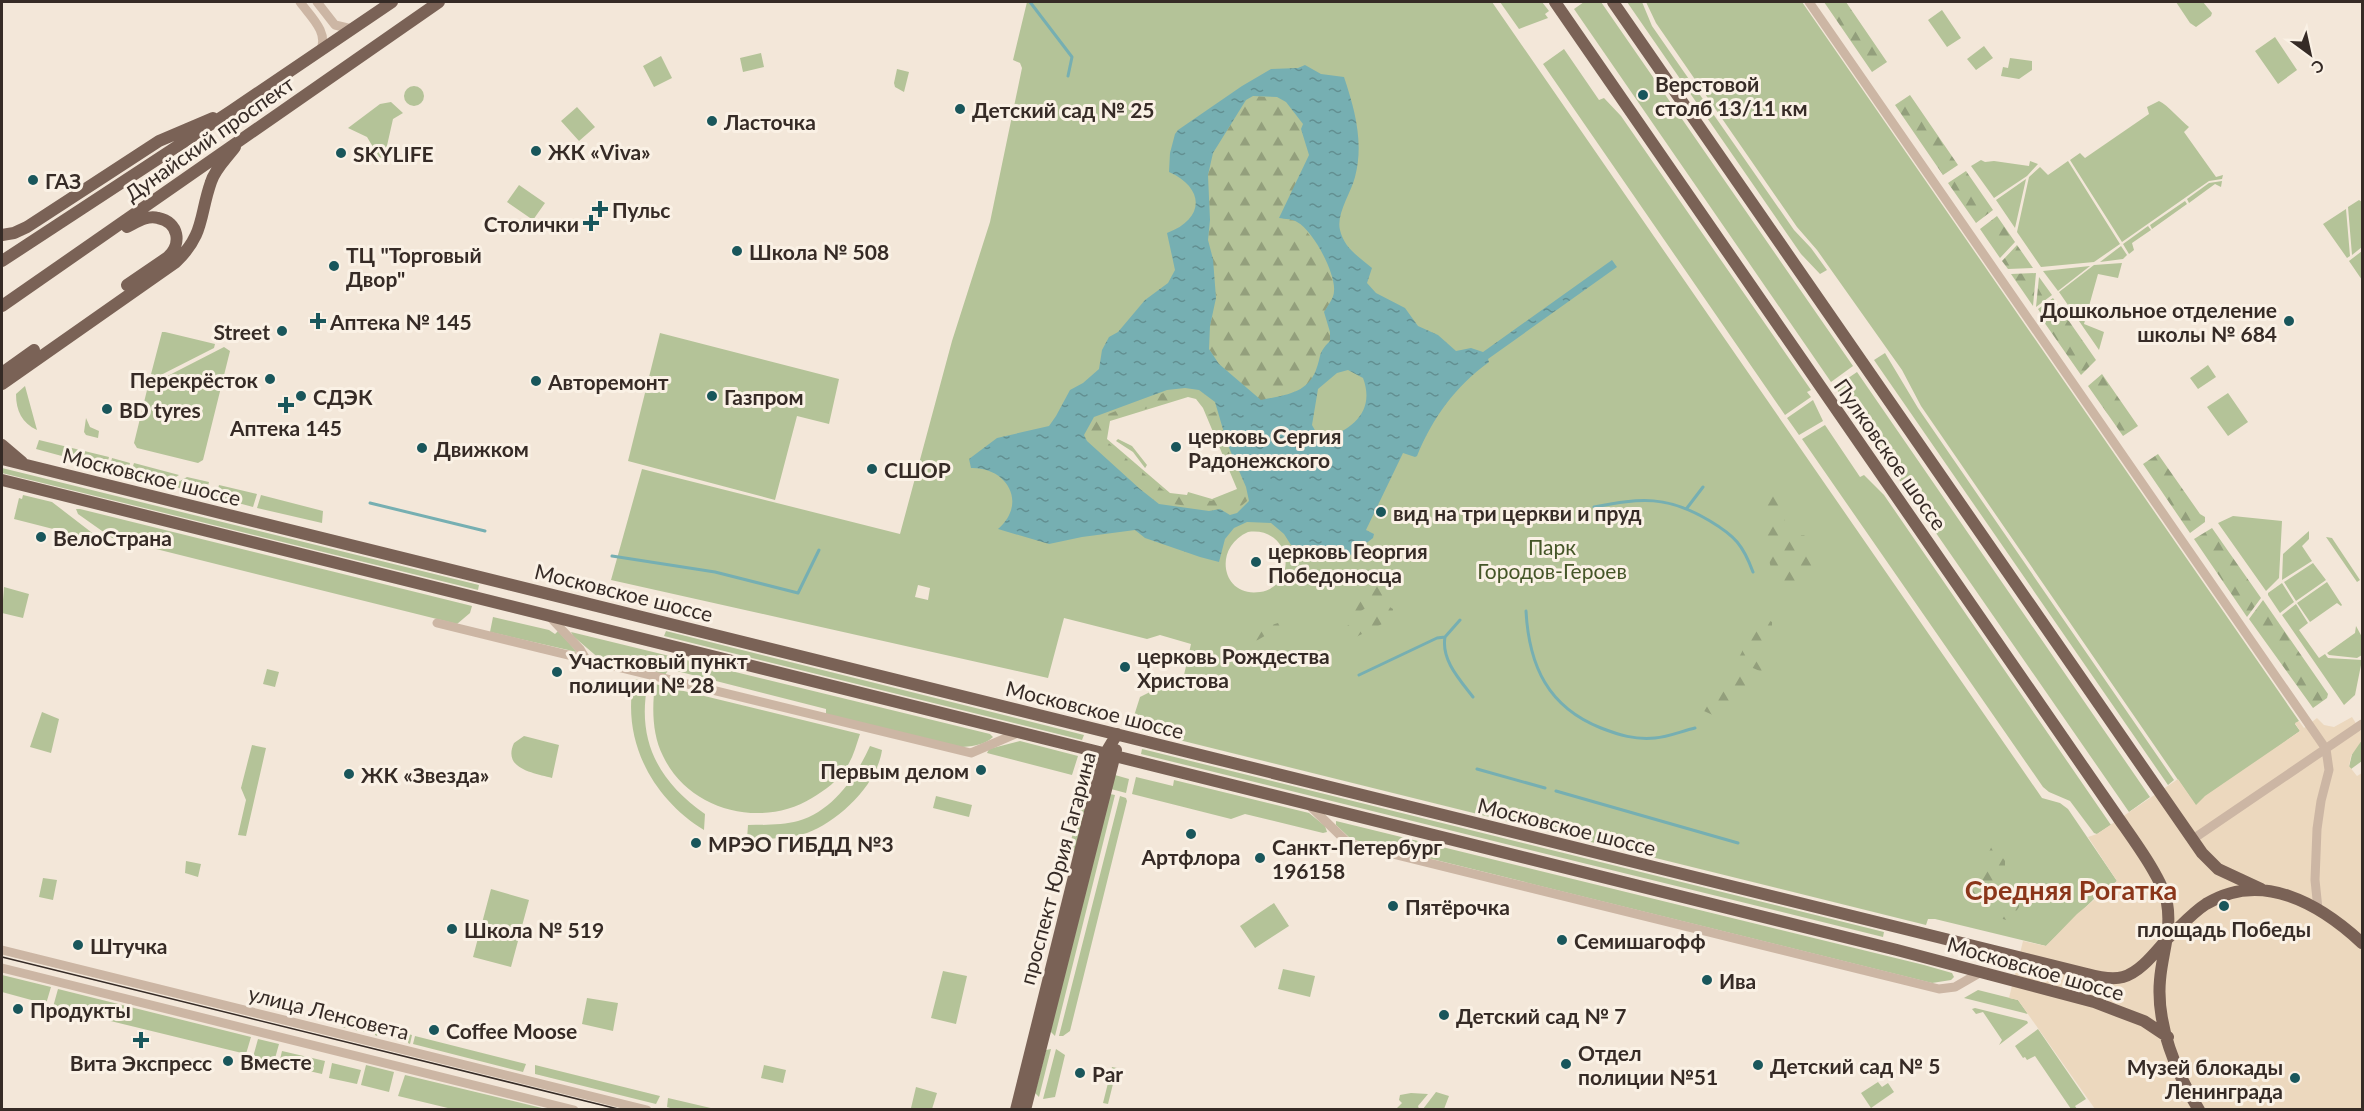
<svg xmlns="http://www.w3.org/2000/svg" width="2364" height="1111" font-family="Lato,sans-serif">
  <style>
    .green { fill: #b4c398; fill-rule: evenodd }
    .forest { fill: url(#forest-firs) }
    .plaza { fill: #ecd8be }
    .water { fill: url(#water-ripples); fill-rule: evenodd }
    .lines { fill: none; stroke-linecap: round; stroke-linejoin: round }
    .stream { stroke: #76afb2; stroke-width: 3 }
    .minor { stroke: #ccb6a4; stroke-width: 9 }
    .major { stroke: #7a6256; stroke-width: 12 }
    .tram { stroke: #362b26; stroke-width: 1.5 }
    .poi-dot { fill: #19565b; stroke: #faf1e5; stroke-width: 2 }
    .labels { text-anchor: middle; dominant-baseline: central; stroke-width: 6; stroke-linejoin: round; paint-order: stroke }
    .poi-label { font-size: 21px; font-weight: bold; fill: #362b26; stroke: #faf1e5; text-anchor: start }
    .street-label { font-size: 21px; fill: #362b26; stroke: #faf1e5 }
    .park-label { font-size: 21px; fill: #455628; stroke: #faf1e5 }
    .district-label { font-size: 27px; font-weight: bold; fill: #8b361a; stroke: #faf1e5 }
  </style>
  <defs>
    <pattern id="forest-firs" width="22" height="20" patternUnits="userSpaceOnUse" patternTransform="scale(1.5)"><rect width="22" height="20" fill="#b4c398"/><path d="M5 1l3.5 6h-7zM16 11l3.5 6h-7z" fill="#939f7c"/></pattern>
    <pattern id="water-ripples" width="26" height="14" patternUnits="userSpaceOnUse" patternTransform="scale(1.5)"><rect width="26" height="14" fill="#76afb2"/><path d="M2 4q2-2 4 0t4 0M15 11q2-2 4 0t4 0" fill="none" stroke="#628f91"/></pattern>
  </defs>
  <rect width="100%" height="100%" fill="#f3e7d9"/>
  <path class="green" d="M1027,2H1492L2042,798L2060,803L2068,809L2117,881L2095,898L2046,946L1935,919H1928L1926,925L1151,733L1152,725L1133,719L1140,697L1184,675L1191,644L1160,635L1147,639L1064,618L1048,678L611,580L642,469L900,534L952,341L990,222L1022,68L1020,63L1013,60ZM1188,397L1196,399L1203,408L1237,489L1212,499L1188,492L1187,495L1170,493L1107,439L1110,421ZM1248,532C1291,526 1300,585 1260,592C1222,598 1212,548 1248,532ZM918,585L930,588L928,600L915,597Z
    M1500,2H1542L1549,11L1545,14L1548,18L1519,29Z
    M1584,2H1601L1853,366L1831,382L1574,9Z
    M1627,2H1642L1652,26L1794,230L1811,248L1827,270L1820,274L1801,254Z
    M1646,2H1802L2299,721L2295,724L2300,731L2196,806L1921,406L1902,370L1817,250L1797,227L1656,23Z
    M2176,2H2203L2212,13L2211,16L2196,27L2190,23Z
    M1942,10L1961,38L1947,47L1928,20Z
    M2275,37L2297,70L2278,84L2255,51Z
    M1984,46L1993,58L1976,70L1967,59Z
    M1564,49L1599,100L1604,98L1621,116L1811,390L1807,392L1811,397L1785,415L1543,64Z
    M761,53L764,67L743,72L740,58Z
    M661,56L672,78L654,87L643,66Z
    M2010,58L2032,61V70L2019,79L2001,76L2003,67L2008,68Z
    M897,69L909,72L904,92L895,87L894,83Z
    M404 96a10 10 0 1 1 20 0a10 10 0 1 1-20 0Z
    M2159,101C2168,105 2180,120 2189,127L2184,132L2216,177L2223,175L2222,179L2209,181L2122,242L2070,160L2080,153L2085,158L2149,114L2147,107Z
    M391,102L403,113L393,119L384,159L379,157L367,137L348,128L380,104Z
    M577,107L595,127L579,141L561,121Z
    M1981,160L1985,162L1994,161L2029,166L2030,161L2038,164L2027,176L1994,198L1971,166Z
    M2068,161L2120,244L2094,262L2041,267L2017,232L2029,177L2040,167L2048,175Z
    M2026,179L2015,228L1996,200Z
    M2222,181L2221,187L2215,184L2189,203L2187,199L2209,183Z
    M519,185L545,203L533,220L507,202Z
    M2359,200L2362,202V247L2352,255L2348,207Z
    M2185,201L2187,204L2152,229L2150,225Z
    M2346,209L2350,256L2347,258L2323,224Z
    M2148,226L2151,230L2132,243L2134,250L2129,254L2123,244Z
    M2121,246L2127,255L2123,259L2100,262Z
    M2362,251V280L2349,261Z
    M2122,263L2118,278L2098,274L2084,324L2104,332L2099,350L2059,292L2094,265Z
    M2090,266L2058,291L2043,271Z
    M162,332H165L215,344L214,348L153,379L150,378Z
    M660,333L839,379L829,424L797,416L775,500L628,461Z
    M224,347L230,351L203,460L198,463L137,448L134,443L148,386Z
    M1885,353L1918,408L2174,780L2168,785L1874,360Z
    M2208,365L2216,377L2198,389L2190,378Z
    M1857,372L2150,797L2129,812L1835,387Z
    M25,386L37,430C22,423 16,411 16,394Z
    M2228,393L2248,422L2228,436L2207,407Z
    M1813,400L1823,421L1799,435L1787,418Z
    M86,418L90,427L99,431L98,438L86,435L84,432Z
    M1825,425L1860,477L1864,475L1884,495L2111,825L2097,834L2094,833L2070,801L2049,792L2043,787L1802,439Z
    M39,440L109,457L106,468L36,449Z
    M112,458L130,463L126,476L109,471Z
    M134,463L179,475L164,484L130,476Z
    M2,468L479,585L478,590L2,473Z
    M187,477L209,482L206,494L171,486Z
    M219,485L257,494L253,507L216,497Z
    M23,495L52,502L104,542L14,519L19,498L22,499Z
    M261,495L323,511L322,523L257,508Z
    M76,509H80L472,606L470,613L457,624L112,538L78,514Z
    M2233,516L2282,521L2279,578L2266,591L2218,523Z
    M2309,531V539L2302,546L2312,561L2282,580L2283,554Z
    M2326,537L2332,538L2360,580L2357,582Z
    M2313,563L2326,580L2296,601L2284,582Z
    M2327,582L2342,605L2341,606L2337,603L2310,622L2297,603Z
    M2282,583L2294,602L2280,613L2268,595V593Z
    M4,587L29,594L23,618L2,613Z
    M2296,604L2308,623L2299,630L2319,658L2325,654L2328,658L2362,660L2355,695L2344,705L2282,615Z
    M493,617L549,630L555,634L558,631L577,652L490,632Z
    M2356,626L2362,637V655L2357,658L2329,655L2327,653L2355,633Z
    M666,631L1084,735L1082,740L664,636Z
    M571,632L990,734L993,737C985,745 970,747 958,747L826,715V709L669,669L665,675L601,660L573,636Z
    M267,669L279,672L275,687L263,684Z
    M634,679L648,682C636,740 658,781 705,814L704,830C652,798 621,740 634,679Z
    M655,684L860,734C856,746 853,758 846,768C838,781 825,790 812,798C762,829 689,811 663,756C652,734 652,708 655,684Z
    M42,712L59,719L51,753L30,747Z
    M524,736L559,745L552,778C534,773 502,769 514,743Z
    M2362,740V761L2351,769L2349,767L2353,750Z
    M1020,741L1078,756L1072,775L987,753L989,749Z
    M252,745L266,748L246,836L238,835L246,800L241,788Z
    M870,746L882,750C877,785 839,821 807,833C788,839 767,839 747,839L748,825C764,825 783,825 798,821C833,811 856,777 870,746Z
    M1142,749L1884,932L1883,937L1141,754Z
    M1115,775L1129,779L1126,793L1111,789Z
    M1136,777L1173,786L1174,780L1309,813L1325,826L1327,832L1323,833L1245,814L1231,819L1132,794Z
    M1110,794L1115,795L1055,1036L1050,1031Z
    M936,796L972,805L969,817L933,808Z
    M1120,796L1126,798L1127,801L1070,1031L1063,1036H1059Z
    M1082,798L1088,799L1075,851L1068,852Z
    M1336,821L1924,965L1952,973L1954,977L1951,980L1932,983L1351,839L1336,825Z
    M186,861L201,864L198,877L185,873Z
    M43,878L57,880L53,900L39,897Z
    M491,889L529,900L511,967L473,957Z
    M1274,903L1289,926L1255,948L1240,926Z
    M1283,969L1315,976L1310,997L1278,989Z
    M943,971L967,976L956,1024L931,1018Z
    M2,975L51,987L46,1004L2,992Z
    M58,989L251,1037L246,1054L53,1007Z
    M1978,990L2018,1000L2028,1014L1964,998Z
    M587,998L618,1003L613,1031L582,1024Z
    M1975,1008L2027,1021L2028,1023L1999,1045L2002,1040L1983,1012L1976,1014L1972,1009Z
    M344,1019L412,1035L410,1044L408,1043V1040H404L403,1042L401,1041V1039L398,1038L397,1040L392,1036L391,1039L388,1038V1035H385L384,1037H381L382,1034L378,1033L377,1036L375,1035V1032L365,1030L364,1032L358,1028L357,1031L352,1027L348,1028L349,1026L346,1025L345,1028L342,1027Z
    M2038,1029L2086,1099L2075,1106L2077,1109H2071L2035,1056L2027,1060L2025,1057L2023,1058L2015,1046Z
    M415,1036L526,1064L523,1072L413,1044Z
    M258,1039L279,1044L274,1062L253,1057Z
    M1051,1049L1039,1097L1035,1093L1046,1050Z
    M1056,1049L1065,1055L1055,1097L1043,1099Z
    M282,1051L325,1061L322,1074L279,1064Z
    M332,1063L361,1070L357,1084L329,1078Z
    M366,1065L394,1072L389,1092L361,1085Z
    M535,1065L660,1096L656,1104L535,1074Z
    M764,1065L786,1070L783,1083L761,1078Z
    M1112,1067L1117,1068L1108,1104L1103,1103Z
    M405,1075L546,1109H452L398,1096Z
    M1878,1082L1882,1087L1888,1083L1894,1092L1871,1108L1861,1093Z
    M916,1087L937,1093L932,1109L911,1108Z
    M1436,1092L1449,1096L1444,1109H1423Z
    M1411,1093L1428,1094L1418,1106L1419,1109L1397,1108L1402,1103L1399,1100L1400,1095Z
    M668,1098L715,1109L677,1110L667,1107Z"/>
  <path class="forest" d="M1824,2H1846L1887,62L1872,72Z
    M1910,95L1958,165L1943,175L1895,105Z
    M1253,96C1279,97 1290,102 1303,124L1301,129L1309,155L1300,171L1297,221C1311,234 1341,276 1334,295C1332,301 1327,306 1325,312L1330,333V342L1320,351L1317,368L1310,384L1290,394L1261,401L1219,364L1209,349L1210,326L1216,298L1208,240L1210,220L1208,175L1213,153L1246,100Z
    M1966,171L1993,210L1976,223L1948,183Z
    M1997,216L2015,242L2000,258L1980,229Z
    M2017,245L2033,268L2008,269L2002,261Z
    M2036,273L2033,306L2011,274Z
    M2039,277L2052,295L2036,307Z
    M2053,298L2096,360L2081,375L2044,322L2045,320L2038,309Z
    M2102,374L2138,426L2123,436L2088,386Z
    M1185,389L1184,397L1109,420L1104,439L1128,460L1119,469L1089,440L1087,435L1095,419L1166,392Z
    M1216,411L1226,445L1244,488L1247,501L1234,512L1231,506L1230,495L1239,490L1208,415Z
    M1118,439L1132,446L1147,465L1145,468L1133,452L1116,441Z
    M2158,454L2200,514L2205,517V522L2190,533L2143,464Z
    M1142,472L1169,495L1188,497L1190,495L1211,501L1216,499L1224,508L1209,509L1159,502L1141,488Z
    M1771,483C1791,492 1784,516 1784,533L1790,536L1804,535L1812,544L1815,562C1804,577 1795,590 1775,586L1762,529Z
    M2212,528L2261,598L2247,617L2194,539Z
    M1395,573L1401,580L1396,589L1353,616L1347,614L1344,608C1355,597 1380,574 1395,573Z
    M2263,600L2328,694L2327,698L2313,708L2249,619Z
    M1385,604L1393,609L1392,617L1386,622L1344,643L1339,641L1337,634L1340,630Z
    M1745,608L1772,622V640L1762,672L1737,661C1748,643 1749,629 1745,608Z
    M1278,623L1280,627L1256,641L1242,640L1244,628L1258,629Z
    M1732,670L1756,683L1749,694L1724,720L1695,707L1722,685Z
    M1993,844L2005,861V870L1981,911L1960,907Z
    M2015,896L2019,897V907L2010,921L1992,916L2001,902Z"/>
  <path class="plaza" d="M2352,717L2362,733V740L2351,756L2349,766L2357,776L2362,773V1109H2095L2018,1000L2009,998L2023,941L2046,946L2077,914L2117,881L2088,837L2097,834L2178,779L2196,805L2205,796L2300,731L2295,723L2299,721L2304,728L2317,718L2324,725L2334,727Z"/>
  <path class="water" d="M1305,65L1321,74L1344,77C1355,110 1364,143 1355,177C1351,193 1336,214 1340,230C1344,248 1359,257 1372,268L1367,283L1376,293L1405,308L1418,326L1438,335L1456,351L1471,348L1483,352L1612,260L1617,267L1488,359L1489,362C1455,387 1433,417 1417,456L1415,457L1403,453L1366,530L1374,534L1373,538L1351,555L1335,560L1291,545L1284,534L1271,523L1247,522L1234,528L1225,539L1219,562L1200,557L1145,538L1135,530L1082,537L1049,544L998,529C1028,503 1007,467 971,468L969,459L997,438L1049,426L1056,416L1070,390L1083,383L1099,369L1102,350L1109,337L1118,332L1145,300L1168,283L1175,270L1167,233C1205,219 1205,188 1169,172L1170,153L1175,134L1178,130L1242,86L1271,69L1298,68ZM1253,96L1277,97L1286,102L1303,124L1301,129L1309,155L1279,218C1285,219 1293,219 1297,222C1313,230 1336,274 1334,291C1334,298 1328,305 1324,312L1330,332V341C1317,354 1322,355 1316,370C1307,394 1284,395 1261,400L1219,364L1209,349L1210,326L1216,298L1213,259L1208,240L1210,220L1208,175L1213,153L1246,100ZM1348,370L1363,378C1375,410 1354,429 1325,438L1317,434L1312,425L1318,389L1337,373ZM1185,388L1199,390L1215,402L1227,443L1246,487L1249,501L1237,513L1230,515L1220,509L1209,511L1159,504L1140,489L1087,441L1084,435L1094,417L1167,390Z"/>
  <g class="lines">
    <path class="stream" d="M1030,2L1072,57L1068,76
      M370,503L485,531
      M1594,507C1641,498 1667,495 1710,521C1735,536 1743,545 1753,572
      M1687,508L1703,487
      M612,556L715,572L798,593L819,550
      M1526,611C1529,666 1548,707 1601,728C1619,735 1635,740 1655,738C1668,737 1682,731 1695,728
      M1460,620L1445,637C1441,660 1460,680 1473,697
      M1359,675L1437,638L1445,637
      M1477,769L1545,788
      M1556,791L1738,843"/>
    <path class="minor" d="M300,2C310,16 330,33 320,51
      M317,2L335,25L352,29
      M1809,2L2326,749L2329,770L2321,801L2317,829L2315,880L2318,909
      M550,617L580,649L586,659
      M437,623L971,753L1020,732
      M1309,805L1348,843L1939,989L1955,987L1981,972
      M2193,839L2362,724
      M2,950L647,1110
      M2,968L574,1110"/>
    <path class="major" d="M1555,2L2117,816C2132,838 2163,879 2167,903C2172,930 2162,954 2160,980C2156,1024 2176,1073 2199,1110
      M1613,2L2202,853L2218,869L2261,889
      M127,227C137,222 147,215 158,218C179,222 182,244 168,257L127,285
      M2,235L14,233L27,227L159,141L213,118
      M2,261L231,111L392,2
      M2,306L439,2
      M2,373L34,350
      M2,384L176,262C205,234 199,216 211,182C215,169 227,158 235,147
      M2,445L22,462
      M2,459L2087,974C2098,977 2112,980 2123,977C2141,972 2156,951 2168,938C2180,927 2192,913 2206,904C2262,870 2320,904 2362,943
      M2,480L1897,950L2094,1002L2144,1021L2168,1037
      M1016,1110L1096,788L1105,754L1117,734
      M1025,1110L1116,750"/>
    <path class="tram" d="M2,957L622,1110"/>
  </g>
  <g class="poi-dot">
    <circle cx="1643" cy="95" r="6"/>
    <circle cx="960" cy="109" r="6"/>
    <circle cx="712" cy="121" r="6"/>
    <circle cx="536" cy="151" r="6"/>
    <circle cx="341" cy="153" r="6"/>
    <circle cx="33" cy="180" r="6"/>
    <path d="M597 200h6v6h6v6h-6v6h-6v-6h-6v-6h6z"/>
    <path d="M588 214h6v6h6v6h-6v6h-6v-6h-6v-6h6z"/>
    <circle cx="737" cy="251" r="6"/>
    <circle cx="334" cy="266" r="6"/>
    <path d="M315 312h6v6h6v6h-6v6h-6v-6h-6v-6h6z"/>
    <circle cx="2289" cy="321" r="6"/>
    <circle cx="282" cy="331" r="6"/>
    <circle cx="270" cy="379" r="6"/>
    <circle cx="536" cy="381" r="6"/>
    <circle cx="301" cy="396" r="6"/>
    <circle cx="712" cy="396" r="6"/>
    <path d="M283 396h6v6h6v6h-6v6h-6v-6h-6v-6h6z"/>
    <circle cx="107" cy="409" r="6"/>
    <circle cx="1176" cy="447" r="6"/>
    <circle cx="422" cy="448" r="6"/>
    <circle cx="872" cy="469" r="6"/>
    <circle cx="1381" cy="512" r="6"/>
    <circle cx="41" cy="537" r="6"/>
    <circle cx="1256" cy="562" r="6"/>
    <circle cx="1125" cy="667" r="6"/>
    <circle cx="557" cy="672" r="6"/>
    <circle cx="981" cy="770" r="6"/>
    <circle cx="349" cy="774" r="6"/>
    <circle cx="1191" cy="834" r="6"/>
    <circle cx="696" cy="843" r="6"/>
    <circle cx="1260" cy="858" r="6"/>
    <circle cx="1393" cy="906" r="6"/>
    <circle cx="2224" cy="906" r="6"/>
    <circle cx="452" cy="929" r="6"/>
    <circle cx="1562" cy="940" r="6"/>
    <circle cx="78" cy="945" r="6"/>
    <circle cx="1707" cy="980" r="6"/>
    <circle cx="18" cy="1009" r="6"/>
    <circle cx="1444" cy="1015" r="6"/>
    <circle cx="434" cy="1030" r="6"/>
    <path d="M138 1031h6v6h6v6h-6v6h-6v-6h-6v-6h6z"/>
    <circle cx="228" cy="1061" r="6"/>
    <circle cx="1566" cy="1064" r="6"/>
    <circle cx="1758" cy="1065" r="6"/>
    <circle cx="1080" cy="1073" r="6"/>
    <circle cx="2295" cy="1078" r="6"/>
  </g>
  <g class="labels">
    <g class="poi-label">
      <text x="1655" y="83">Верстовой<tspan x="1655" dy="24">столб 13/11 км</tspan></text>
      <text x="972" y="109">Детский сад № 25</text>
      <text x="724" y="121">Ласточка</text>
      <text x="548" y="151">ЖК «Viva»</text>
      <text x="353" y="153">SKYLIFE</text>
      <text x="45" y="180">ГАЗ</text>
      <text x="612" y="209">Пульс</text>
      <text x="579" y="223" text-anchor="end">Столички</text>
      <text x="749" y="251">Школа № 508</text>
      <text x="346" y="254">ТЦ "Торговый<tspan x="346" dy="24">Двор"</tspan></text>
      <text x="2277" y="309" text-anchor="end">Дошкольное отделение<tspan x="2277" dy="24">школы № 684</tspan></text>
      <text x="330" y="321">Аптека № 145</text>
      <text x="270" y="331" text-anchor="end">Street</text>
      <text x="258" y="379" text-anchor="end">Перекрёсток</text>
      <text x="548" y="381">Авторемонт</text>
      <text x="313" y="396">СДЭК</text>
      <text x="724" y="396">Газпром</text>
      <text x="119" y="409">BD tyres</text>
      <text x="286" y="427" text-anchor="middle">Аптека 145</text>
      <text x="1188" y="435">церковь Сергия<tspan x="1188" dy="24">Радонежского</tspan></text>
      <text x="434" y="448">Движком</text>
      <text x="884" y="469">СШОР</text>
      <text x="1393" y="512">вид на три церкви и пруд</text>
      <text x="53" y="537">ВелоСтрана</text>
      <text x="1268" y="550">церковь Георгия<tspan x="1268" dy="24">Победоносца</tspan></text>
      <text x="1137" y="655">церковь Рождества<tspan x="1137" dy="24">Христова</tspan></text>
      <text x="569" y="660">Участковый пункт<tspan x="569" dy="24">полиции № 28</tspan></text>
      <text x="969" y="770" text-anchor="end">Первым делом</text>
      <text x="361" y="774">ЖК «Звезда»</text>
      <text x="708" y="843">МРЭО ГИБДД №3</text>
      <text x="1272" y="846">Санкт-Петербург<tspan x="1272" dy="24">196158</tspan></text>
      <text x="1191" y="856" text-anchor="middle">Артфлора</text>
      <text x="1405" y="906">Пятёрочка</text>
      <text x="2224" y="928" text-anchor="middle">площадь Победы</text>
      <text x="464" y="929">Школа № 519</text>
      <text x="1574" y="940">Семишагофф</text>
      <text x="90" y="945">Штучка</text>
      <text x="1719" y="980">Ива</text>
      <text x="30" y="1009">Продукты</text>
      <text x="1456" y="1015">Детский сад № 7</text>
      <text x="446" y="1030">Coffee Moose</text>
      <text x="1578" y="1052">Отдел<tspan x="1578" dy="24">полиции №51</tspan></text>
      <text x="240" y="1061">Вместе</text>
      <text x="141" y="1062" text-anchor="middle">Вита Экспресс</text>
      <text x="1770" y="1065">Детский сад № 5</text>
      <text x="2283" y="1066" text-anchor="end">Музей блокады<tspan x="2283" dy="24">Ленинграда</tspan></text>
      <text x="1092" y="1073">Par</text>
    </g>
    <g class="street-label">
      <text transform="translate(209 138) rotate(-35)">Дунайский проспект</text>
      <text transform="translate(1891 454) rotate(55)">Пулковское шоссе</text>
      <text transform="translate(152 476) rotate(14)">Московское шоссе</text>
      <text transform="translate(624 592) rotate(14)">Московское шоссе</text>
      <text transform="translate(1095 709) rotate(14)">Московское шоссе</text>
      <text transform="translate(1567 826) rotate(14)">Московское шоссе</text>
      <text transform="translate(1057 868) rotate(-75)">проспект Юрия Гагарина</text>
      <text transform="translate(2036 968) rotate(16)">Московское шоссе</text>
      <text transform="translate(329 1012) rotate(14)">улица Ленсовета</text>
    </g>
    <g class="park-label">
      <text x="1552" y="546">Парк<tspan x="1552" dy="24">Городов-Героев</tspan></text>
    </g>
    <g class="district-label">
      <text x="2071" y="889">Средняя Рогатка</text>
    </g>
  </g>
  <rect width="2364" height="1111" fill="none" stroke="#362b26" stroke-width="6"/>
  <g transform="translate(2310 54) rotate(147)" stroke="#faf1e5" stroke-width="4.5" paint-order="stroke">
  <path d="M0-4.5L10 22L0 15L-10 22Z" fill="#362b26"/>
  <text y="-9" font-size="16" font-weight="bold" text-anchor="middle" fill="#362b26">С</text>
  </g>
</svg>
